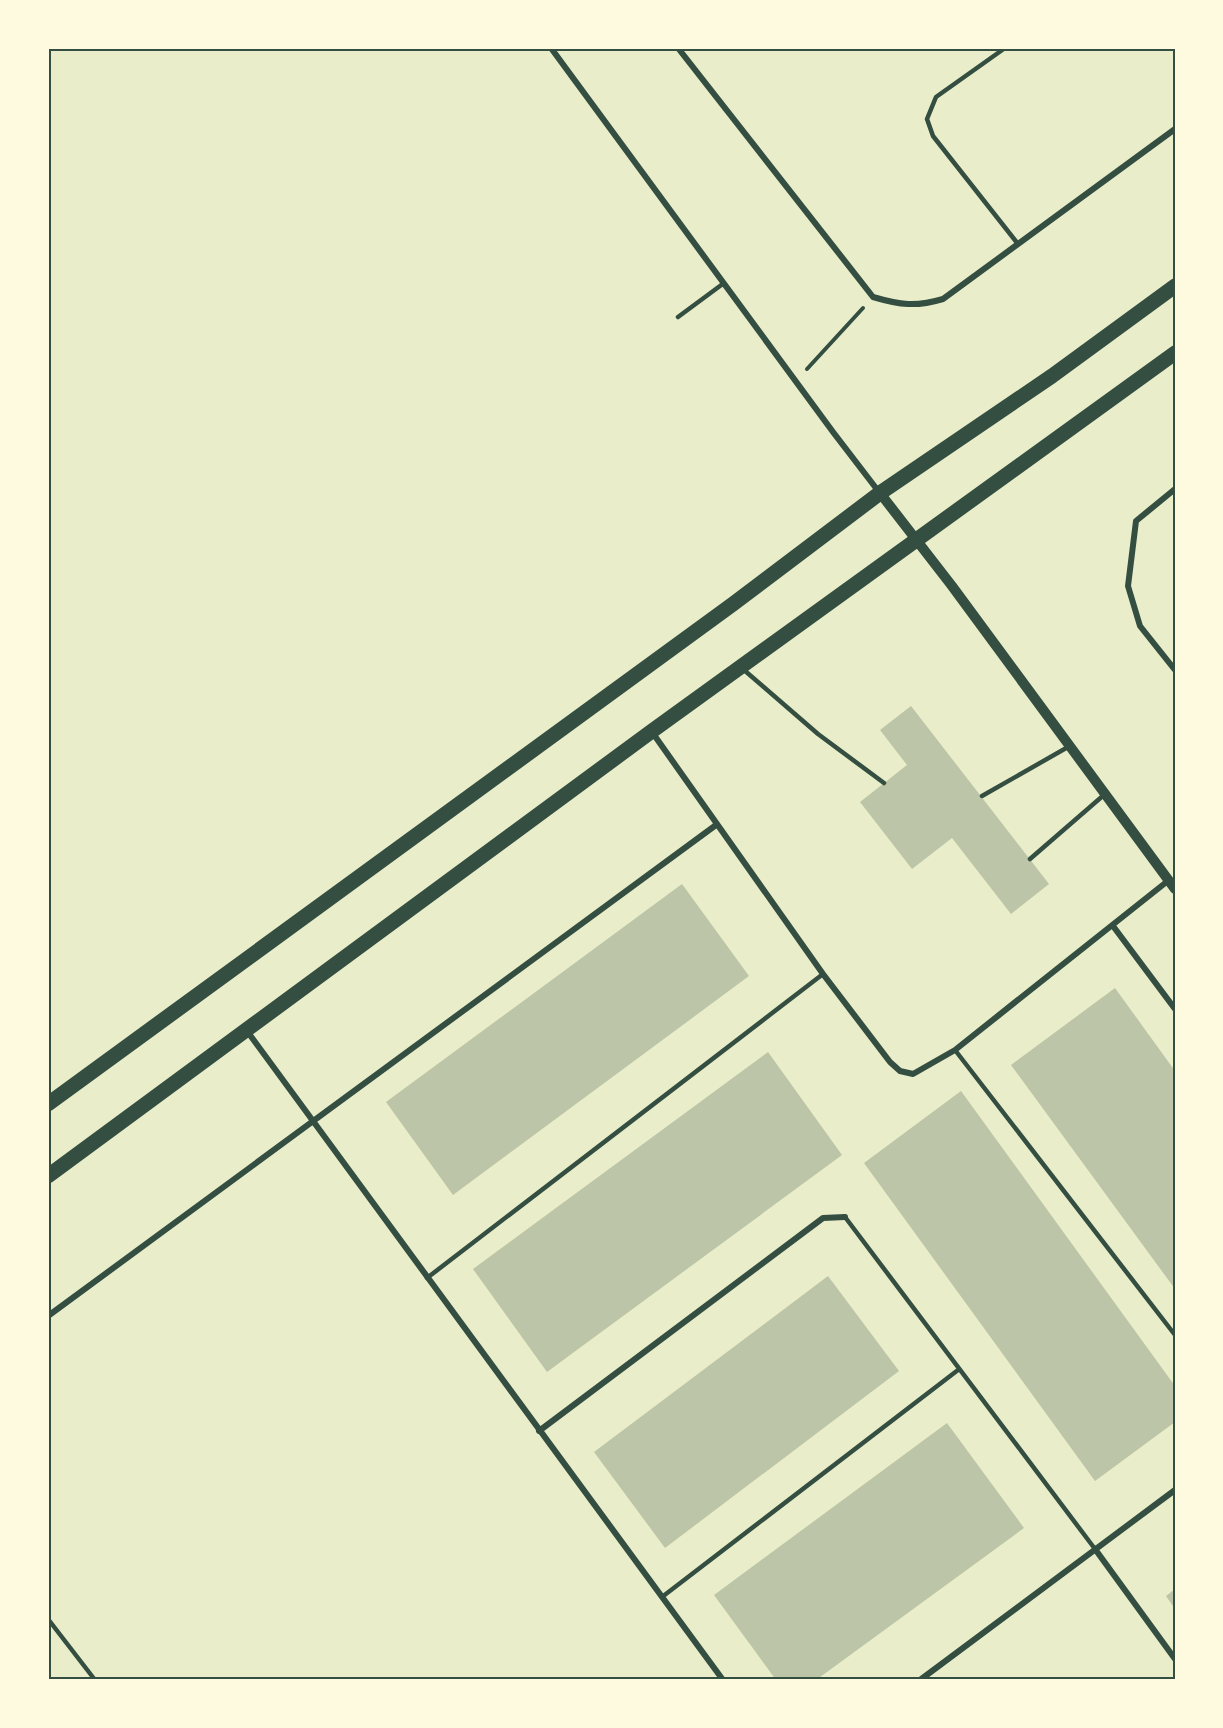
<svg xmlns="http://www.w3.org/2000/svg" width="1223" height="1728" font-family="Lato,sans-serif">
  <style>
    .building { fill: #bcc5a7 }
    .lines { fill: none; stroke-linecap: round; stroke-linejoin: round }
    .path { stroke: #344e41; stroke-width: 4 }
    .service { stroke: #344e41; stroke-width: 4.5 }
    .minor { stroke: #344e41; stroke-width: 6 }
    .tertiary { stroke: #344e41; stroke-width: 10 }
    .primary { stroke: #344e41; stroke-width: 15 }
    .neatline { fill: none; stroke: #344e41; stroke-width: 2 }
  </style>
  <rect width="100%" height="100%" fill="#e9edc9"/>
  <path class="building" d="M911,706L1049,884L1011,914L952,838L912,869L860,802L907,765L880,730Z
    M682,884L749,976L453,1195L386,1102Z
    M1115,988L1175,1071V1289L1011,1065Z
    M768,1052L842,1155L547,1372L473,1269Z
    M961,1091L1175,1386V1422L1095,1481L864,1163Z
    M828,1276L899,1371L665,1548L594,1452Z
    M947,1423L1024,1528L816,1680H776L714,1595Z
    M1175,1589V1609L1166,1596Z"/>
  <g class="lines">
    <path class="path" d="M807,369L863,308"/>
    <path class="service" d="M1005,48L936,97L927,119L933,136L1018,244
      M678,317L724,283
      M744,670L818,734L884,783
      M982,796L1068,747
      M1030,859L1105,794
      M955,1050L1175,1335
      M845,1217L1095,1549
      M427,1278L823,974
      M662,1597L958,1370
      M48,1619L95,1680"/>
    <path class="minor" d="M551,48L833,432L879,492
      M678,48L873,297C900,305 916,307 943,299L1175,129
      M1175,489L1136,521L1128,586L1140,626L1175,670
      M652,732L823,974L890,1062L900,1071L913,1074L955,1050L1169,880
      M1113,926L1175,1009
      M247,1031L723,1680
      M48,1316L716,825
      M539,1431L823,1218L845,1217
      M1095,1549L1175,1659
      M920,1680L1175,1490"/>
    <path class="tertiary" d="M880,493L952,586L1175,889"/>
    <path class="primary" d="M48,1104L733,604L880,493L1052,376L1175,286
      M48,1176L652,731L1175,353"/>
  </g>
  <rect width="1223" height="1728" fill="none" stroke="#fefae0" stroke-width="99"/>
  <rect x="50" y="50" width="1124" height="1628" class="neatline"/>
</svg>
